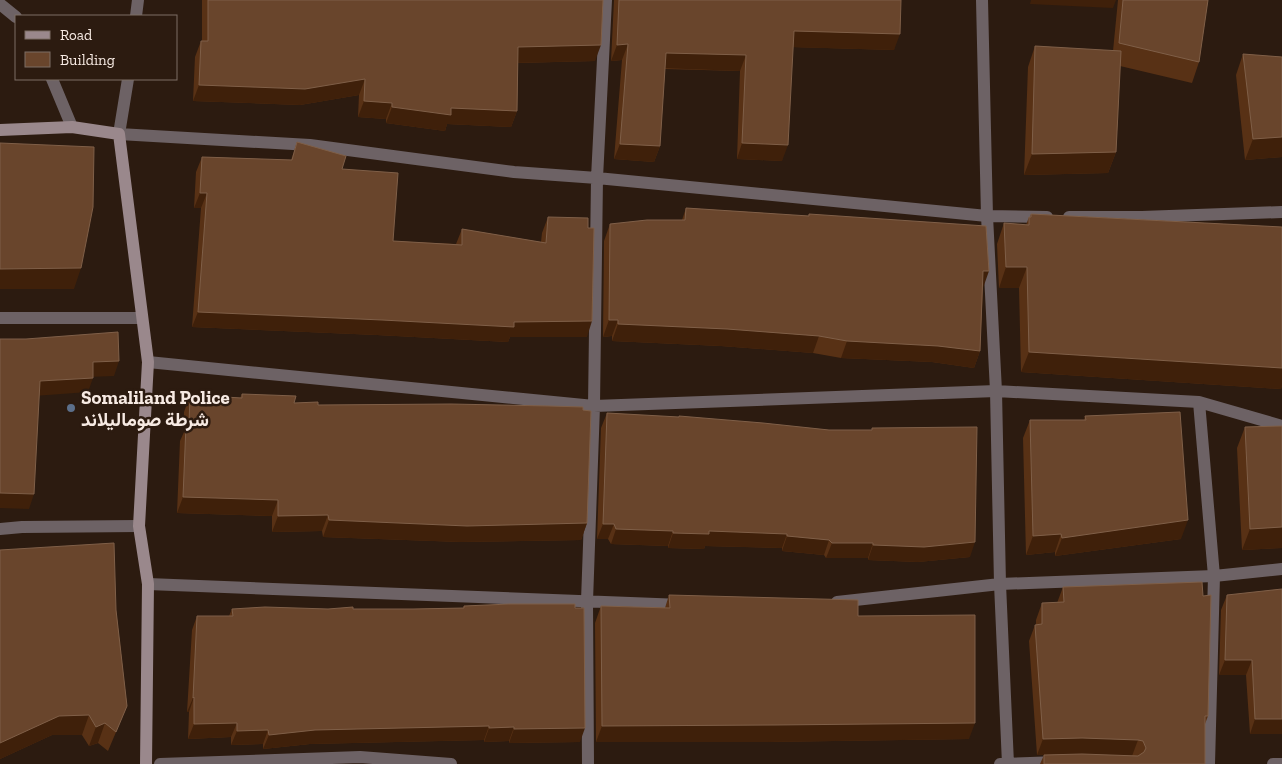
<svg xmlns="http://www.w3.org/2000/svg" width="1282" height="764" font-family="'Zilla Slab',Vazirmatn,serif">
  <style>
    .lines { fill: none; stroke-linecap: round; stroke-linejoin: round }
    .street { stroke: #6d6265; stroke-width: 12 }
    .secondary { stroke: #9a888c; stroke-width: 12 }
    .wall { fill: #583115 }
    .shaded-wall { fill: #3f200a }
    .building { fill: #69452c; stroke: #7f5f48 }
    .service-dot { fill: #5c6f8a; stroke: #2c1b10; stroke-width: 2 }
    .labels { text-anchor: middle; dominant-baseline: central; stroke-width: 5; stroke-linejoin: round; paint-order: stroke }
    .poi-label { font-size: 19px; font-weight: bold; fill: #f7eae3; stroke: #2c1b10; text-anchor: start }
  </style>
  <rect width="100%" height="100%" fill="#2c1b10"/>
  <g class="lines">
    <path class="street" d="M982,0L987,216L996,391L1000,584L1008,764
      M0,4L16,17
      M136,16L138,0
      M52,79L72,127
      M128,79L119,134L310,145L514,172L597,178L987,216L1047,217
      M1069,217H1142L1282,212
      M0,318H142
      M148,362L594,406L996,391L1199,402L1282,426
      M1199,402L1214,576L1209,764
      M0,529L22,527L139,526
      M148,584L682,605
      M837,602L1000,584L1214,576L1282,569
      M160,764L360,757L451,764
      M588,764L587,601L594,406L597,178L606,0
      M1000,764L1058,762
      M1273,764H1282"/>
    <path class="secondary" d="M0,130L72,127L119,134L148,362L139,526L148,584L146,764"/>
  </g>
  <path class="wall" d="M202,0H603L595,61L518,63L517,111L511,127L447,124L445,131L386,123V119L358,117L359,95L300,105L193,101L195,57L201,41H202Z
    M614,0H901L894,50L793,47L782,161L737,159L740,71L665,69L660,146L654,162L614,159L622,60L611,61Z
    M1118,0H1208L1199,62L1192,83L1120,66L1116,152L1108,173L1024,175L1028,67L1035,46L1113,51Z
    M1243,54L1282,57V157L1245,160L1236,75Z
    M297,142L342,169L393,241L456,244L462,229L541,242L542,233L548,217L587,337H510L508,342L377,335L192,327L201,208H194L196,172L202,157L291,160Z
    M686,208L808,216L809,214L983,288L980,351L974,368L932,362L841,358L813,353L721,346L612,341V336L603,337L604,241L610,224L682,220Z
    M1031,214L1282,227V385L1281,389L1021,372L1019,288H999L997,244L1004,223L1026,225L1029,217H1030Z
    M242,394L294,403L318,405L587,523L581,540L461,542L323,537L322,531L272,532V516L177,513L180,441L184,432V412L190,395L240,398Z
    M607,413L829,430H872V428L970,557L918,562L868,560V558H826L824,555L782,551V548L705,546L704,549L668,548V546L611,544L608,539H597L601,428Z
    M1085,416L1181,539L1055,556V552L1026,555L1023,438L1030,420H1084Z
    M1282,426V548L1242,550L1237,448L1245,427Z
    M0,550L116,610L127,706L119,725L108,751L98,743L89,746L82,735H52L0,759Z
    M1063,587L1208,716L1205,724V764H1040L1044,755L1078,754L1037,755L1029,641L1035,625H1036V620L1042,603H1057Z
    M669,595L858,616L969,739L768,742H596L595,623L601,606L665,608Z
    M1227,595L1282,734H1250L1246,675H1219L1221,610Z
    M464,606L580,742L509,743V741L484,742V740L310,744L263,749V744L231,745V737L188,739L189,712H187L192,630L197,616H229L232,609H413L463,608Z"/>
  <path class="shaded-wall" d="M1031,0H1116L1113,8L1030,4Z
    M794,31L900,34L894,50L788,47Z
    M628,44L622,60L611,61L617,45Z
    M601,45L595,61L512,63L518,47Z
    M666,53L746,55L740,71L661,68Z
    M365,79L359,95L300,105L193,101L199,85Z
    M364,101L392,103L386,119L358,117Z
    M392,107L451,108L517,111L511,127L447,124L445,131L386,123Z
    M1282,137V157L1245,160L1253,139Z
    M742,143L788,145L782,161L737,159Z
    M620,144L660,146L654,162L614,159Z
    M1116,152L1108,173L1024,175L1032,154Z
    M200,193H207L201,208H194Z
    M1006,267H1027L1019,288H999Z
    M81,268L74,289H0V269Z
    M983,271H989L983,288Z
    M198,312L514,322L592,321L587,337H510L508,342L377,335L192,327Z
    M609,320H618L612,336L603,337Z
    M618,324L727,329L819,336L813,353L721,346L612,341Z
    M847,341L938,346L980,351L974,368L932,362L841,358Z
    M1029,352L1282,368V385L1281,389L1021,372Z
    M119,361L114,376L87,377L93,362Z
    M93,378L88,392L34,396L40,381Z
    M0,493L34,494L29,509L0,508Z
    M183,497L278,500L272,516L177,513Z
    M328,515L322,531L272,532L278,516Z
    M329,520L587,523L581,540L461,542L323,537Z
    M1188,520L1181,539L1055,556L1062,538Z
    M603,524H614L608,539H597Z
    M1282,527V548L1242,550L1250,529Z
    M616,529L673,531L668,546L611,544Z
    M709,531L787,534L782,548L705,546L704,549L668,548L673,533Z
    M1061,534L1055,552L1026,555L1033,536Z
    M787,536L829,540L824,555L782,551Z
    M975,542L970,557L918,562L868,560L873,545Z
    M832,543H873L868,558H826Z
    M1225,660H1252L1246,675H1219Z
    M194,697L189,712H187L193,698Z
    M89,715L82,735H52L0,759V743L59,716Z
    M1255,719H1282V734H1250Z
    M105,723L98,743L89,746L96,727Z
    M237,723L231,737L188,739L194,724Z
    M975,723L969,739L768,742H596L602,726Z
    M489,726L484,740L310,744L263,749L269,735L315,730Z
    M514,727L509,741L484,742L489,728Z
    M585,728L580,742L509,743L514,729Z
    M268,730L263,744L231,745L237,731Z
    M1082,738L1138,740L1132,756L1076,754L1037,755L1043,739Z"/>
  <path class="building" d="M208,0H603L601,45L518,47L517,111L451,108V115L392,107V103L364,101L365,79L305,89L199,85L201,41H208Z
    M619,0H901L900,34L794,31L788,145L742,143L746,55L666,53L660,146L620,144L628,44L617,45Z
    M1123,0H1208L1199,62L1119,43Z
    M1035,46L1121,51L1116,152L1032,154Z
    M1243,54L1282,57V137L1253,139Z
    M297,142L346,156L342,169L398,173L393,241L462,245V229L546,243L548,217L588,218V228H594L592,321L514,322V327L382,320L198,312L207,193H200L202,157L292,160Z
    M0,143L94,147L93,207L81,268L0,269Z
    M686,208L809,216V214L986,226L989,271H983L980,351L938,346L847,341L819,336L727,329L618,324V320H609L610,224L647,220H685Z
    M1031,214L1282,227V368L1029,352L1027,267H1006L1004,223L1029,225V217H1031Z
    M118,332L119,361L93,362V378L40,381L34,494L0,493V339H26Z
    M242,394L296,396L294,403L318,402V405L451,404L549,406L583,407V410L591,411L587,523L467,526L329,520L328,515L278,516V500L183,497L186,425L189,424L190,395L242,398Z
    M1180,412L1188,520L1062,538L1061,534L1033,536L1030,420H1086L1085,416Z
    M607,413L679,417V416L763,423L829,430H872V428L977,427L975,542L924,547L873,545V543H832L829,540L787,536V534L709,531V534L673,533V531L616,529L614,524H603Z
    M1282,426V527L1250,529L1245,427Z
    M114,543L116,610L127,706L116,732L105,723L96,727L89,715L59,716L0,743V550Z
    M1202,582L1203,596L1211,595L1208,716H1205V764H1044V755L1082,754L1138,756L1144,752L1146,748L1143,741L1138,740L1082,738L1043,739L1035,625L1042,624V603L1064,602L1063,587Z
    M1282,589V719H1255L1252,660H1225L1227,595Z
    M669,595L858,600V616L975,615V723L774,725L602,726L601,606L670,608Z
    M510,604H575V608H584L585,728L514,729V727L489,728V726L315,730L269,735L268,730L237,731V723L194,724V697L193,698L197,616H233L232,609L265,607L328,609L353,607V609H413L464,608V606Z"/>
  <circle class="service-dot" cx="71" cy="408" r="5"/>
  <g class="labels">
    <g class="poi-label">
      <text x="81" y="397">Somaliland Police<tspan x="81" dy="22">شرطة صوماليلاند</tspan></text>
    </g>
  </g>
  <rect x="15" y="15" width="162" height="65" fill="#2c1b10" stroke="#7d6e64"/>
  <rect x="25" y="31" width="25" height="8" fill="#9a888c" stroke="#7d6e64"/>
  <text x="60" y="40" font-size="15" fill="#f7eae3">Road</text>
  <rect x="25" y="52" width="25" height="15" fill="#69452c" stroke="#7d6e64"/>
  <text x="60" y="65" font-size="15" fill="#f7eae3">Building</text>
</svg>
